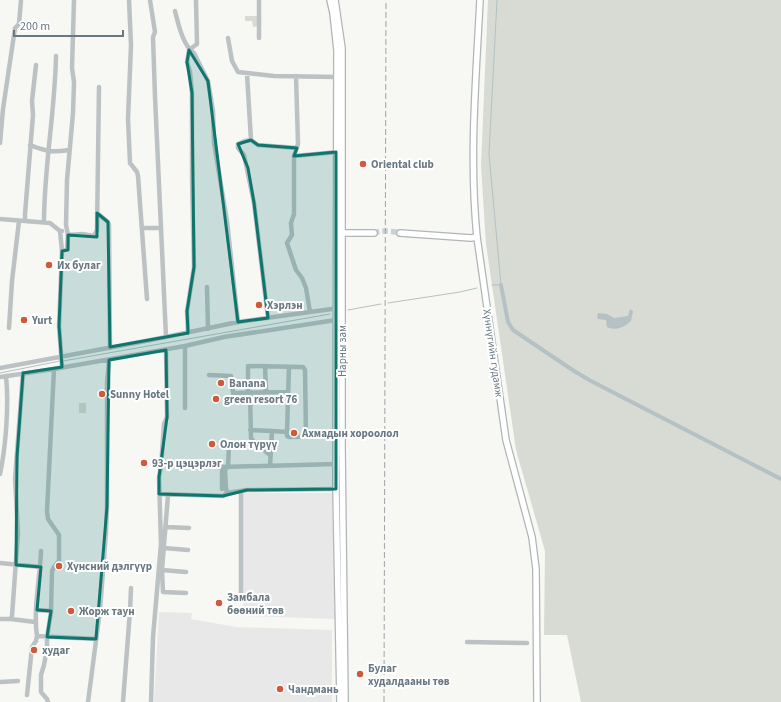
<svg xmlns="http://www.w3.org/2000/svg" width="781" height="702" font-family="'Source Sans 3',sans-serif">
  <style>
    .built { fill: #e8e8e8 }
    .green { fill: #d7dbd4 }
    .water { fill: #b5c1c4 }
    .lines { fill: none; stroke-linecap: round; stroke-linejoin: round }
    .stream { stroke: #b5c1c4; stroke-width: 1 }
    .canal { stroke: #b5c1c4; stroke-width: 4 }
    .major-tunnel { stroke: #ccd1d2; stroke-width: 5.5; stroke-dasharray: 5.5 3; stroke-linecap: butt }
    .major-casing { stroke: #b0b5b8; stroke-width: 8 }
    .minor { stroke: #bcc1c4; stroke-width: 4.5 }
    .major { stroke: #fff; stroke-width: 5.5 }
    .rail { stroke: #9fa5aa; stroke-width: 1; stroke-dasharray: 6 3; stroke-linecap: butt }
    .marked { fill: #0f766e; fill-opacity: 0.2; stroke: #0f766e; stroke-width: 3; stroke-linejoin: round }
    .poi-dot { fill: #d0583b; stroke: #fff; stroke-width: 1.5 }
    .labels { text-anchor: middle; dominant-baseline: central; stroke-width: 4; stroke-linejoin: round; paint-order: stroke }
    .poi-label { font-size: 11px; font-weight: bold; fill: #697882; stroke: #fff; text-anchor: start }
    .street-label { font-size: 11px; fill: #697882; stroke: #fff }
  </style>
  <rect width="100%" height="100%" fill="#f7f7f4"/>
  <path class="built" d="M243,493H332L335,619L243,616Z
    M159,612L192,613L191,619L236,627L332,630V702H154Z"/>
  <path class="green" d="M488,0H781V702H581L567,635H544L545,551L516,450L486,244L481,166Z
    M245,16H258V26L253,27L252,21H245Z
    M79,403H86V413H79Z"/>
  <path class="water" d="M630,309L633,311L631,321C624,328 615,331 607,327L606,320L598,319L597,317L598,313L607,314L614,318L628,316Z"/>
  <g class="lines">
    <path class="stream" d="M492,285H501L489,154L497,0
      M388,303L460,292L477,288
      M348,310L381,304
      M63,361L330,314
      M0,373L60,361"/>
    <path class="canal" d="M501,285L508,322L513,330L574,371L591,381L781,479"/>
    <path class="major-tunnel" d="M374,233C381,230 392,231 400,233"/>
    <g class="major-casing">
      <path id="major" d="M330,0L333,13L337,50L336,489L340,702
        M335,0L342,48V449L345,702
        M480,0C476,79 469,158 477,237L506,440L532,537L536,569L537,702
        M339,233H374
        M400,233L471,238L477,237"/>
    </g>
    <path class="minor" d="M129,0L131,45L128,119L130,163L137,172L138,176L147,299
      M150,0L155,32L153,37L155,97L166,337
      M259,0V38
      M175,11C178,23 183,46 194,53L208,81L213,111L214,143L227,221L238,322
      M228,38L232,61L238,72L274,76L337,77
      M247,74L251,140
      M296,76L298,144L294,156L338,152
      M0,143L3,109L15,28L19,24L21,0
      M30,145C47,151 51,153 69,150
      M294,156V214L291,223L292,235L287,243L296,270L302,278L306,288L310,312
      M97,213L108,222L109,225L110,347
      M0,219L50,223L60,231H62
      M25,221V214L33,115L32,101L36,65
      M44,222C44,167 55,112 56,56
      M142,228H161
      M60,231L62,251L59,326L62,367
      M68,235L82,234L94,236L97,230L99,87
      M62,251L67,249L68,235L66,225L67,180L73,113L74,82L72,68L74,0
      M207,287L208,329
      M268,318L254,203L244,155L238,148V144L245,141L251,140L258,145L297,148
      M9,328L12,281L19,221
      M188,333L187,311L194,267L192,178V93L190,72L187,62L189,50L197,44L196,0
      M265,366L266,392
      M0,368L151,340L238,322L339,308
      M209,375L231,376L233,393L288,392
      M0,377L54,369L185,346L224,337L336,320
      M248,392V366L303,367L305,370L306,436
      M250,392L251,438L253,441L270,455
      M185,408V346
      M250,430L272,431
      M287,432L289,367
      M270,466L272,431L287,432V436L289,437L336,436
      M0,474C6,446 9,404 6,376
      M222,489V467L336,464
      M241,491V596
      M227,493L226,488L225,470L228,467L229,444
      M159,494L223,496L227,493L247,490L336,489
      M168,495L162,570L163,592L186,593
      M166,527L189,528
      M164,548L188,550
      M41,551C40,579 33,609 37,636L96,639
      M0,563L40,567
      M162,570L186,572
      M37,610L51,611
      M0,619H11L12,616L18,533L15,479L23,373
      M11,619L35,622
      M467,642L527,643
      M0,682L18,681
      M27,695L32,647L36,641L37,636
      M48,702L47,699L41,692V675L44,665L47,649V637L51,612L52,571L54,567L59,561V535L48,519L47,511L54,369
      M88,702L100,610L106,532L107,507V383L109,360
      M123,702L130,611L131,588
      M151,702L153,637L161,544L159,477L161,467L164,424L167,417L166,350"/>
    <use href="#major" class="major"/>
    <path class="rail" d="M384,702L386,0"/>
  </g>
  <path class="marked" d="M189,50L208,81L238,322L268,318L254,203L248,168L238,144L251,140L258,145L297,148L294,156L336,152V489L247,490L223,496L159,494V477L167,417L166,350L109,360L107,507L96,639L47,637L51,611L37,610L41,567L16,565L17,456L23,373L62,367L59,326L62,251L68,250V235L97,237V213L108,222L110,347L188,333L187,311L194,267L192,93L187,62Z"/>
  <g class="poi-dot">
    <circle cx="363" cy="164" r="4"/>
    <circle cx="49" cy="265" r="4"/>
    <circle cx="259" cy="305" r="4"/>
    <circle cx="24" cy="320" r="4"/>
    <circle cx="221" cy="383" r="4"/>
    <circle cx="102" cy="394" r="4"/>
    <circle cx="216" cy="399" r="4"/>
    <circle cx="294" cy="433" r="4"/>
    <circle cx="212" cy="444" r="4"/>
    <circle cx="144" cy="463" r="4"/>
    <circle cx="59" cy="566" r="4"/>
    <circle cx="219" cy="603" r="4"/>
    <circle cx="71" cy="611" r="4"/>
    <circle cx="34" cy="650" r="4"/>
    <circle cx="360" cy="674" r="4"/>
    <circle cx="280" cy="689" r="4"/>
  </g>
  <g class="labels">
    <g class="poi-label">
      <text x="371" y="164">Oriental club</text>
      <text x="57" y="265">Их булаг</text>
      <text x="267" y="305">Хэрлэн</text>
      <text x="32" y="320">Yurt</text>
      <text x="229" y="383">Banana</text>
      <text x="110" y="394">Sunny Hotel</text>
      <text x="224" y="399">green resort 76</text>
      <text x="302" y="433">Ахмадын хороолол</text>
      <text x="220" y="444">Олон түрүү</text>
      <text x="152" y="463">93-р цэцэрлэг</text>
      <text x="67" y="566">Хүнсний дэлгүүр</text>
      <text x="227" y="597">Замбала<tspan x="227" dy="13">бөөний төв</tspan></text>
      <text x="79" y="611">Жорж таун</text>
      <text x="42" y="650">худаг</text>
      <text x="368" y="668">Булаг<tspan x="368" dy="13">худалдааны төв</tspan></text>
      <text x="288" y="689">Чандмань</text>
    </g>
    <g class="street-label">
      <text transform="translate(342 351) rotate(-90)">Нарны зам</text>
      <text transform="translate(493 353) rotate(82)">Хүннүгийн гудамж</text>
    </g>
  </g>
  <path d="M14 30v6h109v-6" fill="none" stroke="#697882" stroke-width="2"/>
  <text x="20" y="30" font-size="12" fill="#697882" stroke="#ffffff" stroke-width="3" paint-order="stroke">200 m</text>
</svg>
